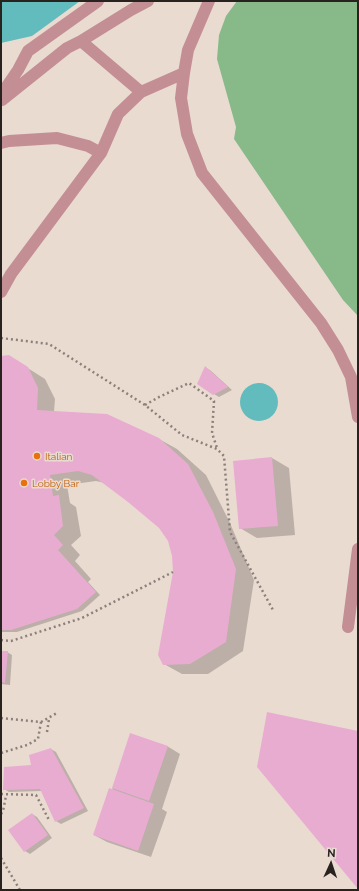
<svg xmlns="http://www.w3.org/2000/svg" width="359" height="891" font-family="Raleway,sans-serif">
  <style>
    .forest { fill: #87b989 }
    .water { fill: #62bbbd }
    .shadow { fill: #0003 }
    .building { fill: #e9acd1 }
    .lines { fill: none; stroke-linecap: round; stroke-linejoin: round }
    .path { stroke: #8b817a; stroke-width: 2.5; stroke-dasharray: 2 3; stroke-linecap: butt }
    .minor { stroke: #c48e95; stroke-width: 12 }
    .food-dot { fill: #e8710a; stroke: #eadbd1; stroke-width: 1.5 }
    .labels { text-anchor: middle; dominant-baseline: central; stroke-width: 3; stroke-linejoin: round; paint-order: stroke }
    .food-label { font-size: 10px; fill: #c56008; stroke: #eadbd1; text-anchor: start }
  </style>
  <rect width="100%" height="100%" fill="#eadbd1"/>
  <path class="forest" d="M237,1H358V316L343,300L234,139L236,127L217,59L219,35L226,16Z"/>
  <path class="water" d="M1,1H80L32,36L1,43Z
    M240 402a19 19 0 1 1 38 0a19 19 0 1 1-38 0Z"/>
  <path class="shadow" d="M1,356L26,367L45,379L55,399L54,412L159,439L177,449L206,475L230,523L254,580L243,651L208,674H182L164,664L174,572L173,556L169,541L160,527L105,483L96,481L67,485L70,503L76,507L81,536L71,545L80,555L75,561L91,579L88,582L100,595L82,611L17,632H1Z
    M205,368L210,370L232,390L219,397L214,394Z
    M272,458L289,468L295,535L257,538L240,528Z
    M1,652H7L12,655L10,685L1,684Z
    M131,735L167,746L180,754L162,809L167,812L151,857L107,842L94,835L112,790Z
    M51,749L56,752L88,811L61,824L56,821L42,791L9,792L4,789Z
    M32,814L37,817L52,838L30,854L25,851Z"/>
  <path class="building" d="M9,355L28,367L38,388L37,410L107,414L159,438L188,464L213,512L236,569L226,642L190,664L163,665L158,655L173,572L172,556L168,541L159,528L128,502L92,475L78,471L50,475L53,496L59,495L63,526L54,535L63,545L58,550L96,592L77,609L11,630H1V356Z
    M205,366L228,387L213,395L197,384Z
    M272,457L278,526L239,529L233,461Z
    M1,651H8L5,683L1,682Z
    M267,712L358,731V889L257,767Z
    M130,733L168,746L149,801L112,788Z
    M51,748L84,808L55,822L40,789L3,790L4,767L31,765L29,755Z
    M109,788L154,804L138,851L93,835Z
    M32,813L48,835L24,852L8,830Z"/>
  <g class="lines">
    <path class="path" d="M1,338L49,344L145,405L182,435L217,449L224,456L230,532L273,610
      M145,405L159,397L189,383L214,401L212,433L217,448
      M1,640L11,641L82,618L173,572
      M1,718L41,722L38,739L27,745L1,753
      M41,722L57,713
      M47,732L49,719
      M1,794L36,795L49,820
      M1,814L3,811L6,796
      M1,858L20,890"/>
    <path class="minor" d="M148,1L131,10L81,41L141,92L184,73
      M209,1L188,50L184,73L181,98L187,134L202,173L321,323L338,350L351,377L358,417
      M1,95L18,70L28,51L98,1
      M2,100L67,48L81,41
      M1,143L9,141L57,138L88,146L101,153
      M1,292L11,274L101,153L118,114L141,92
      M348,627L358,549"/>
  </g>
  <g class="food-dot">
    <circle cx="37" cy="456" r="4"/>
    <circle cx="24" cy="483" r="4"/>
  </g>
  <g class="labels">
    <g class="food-label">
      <text x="45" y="456">Italian</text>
      <text x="32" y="483">Lobby Bar</text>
    </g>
  </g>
  <rect width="359" height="891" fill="none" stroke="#292320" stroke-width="4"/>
  <g transform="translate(331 863) rotate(3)" stroke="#eadbd1" stroke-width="3" paint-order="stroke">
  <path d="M0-3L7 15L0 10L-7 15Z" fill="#292320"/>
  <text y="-6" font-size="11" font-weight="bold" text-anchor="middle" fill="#292320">N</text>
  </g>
</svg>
